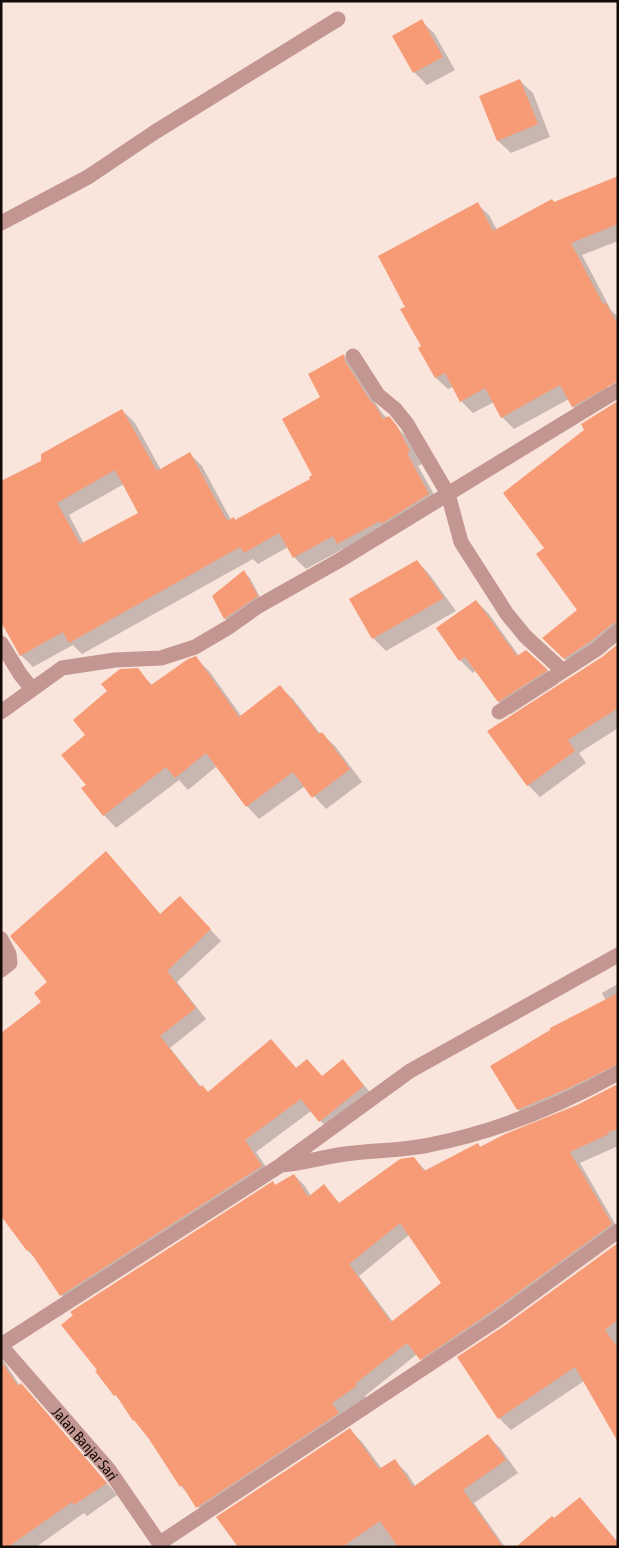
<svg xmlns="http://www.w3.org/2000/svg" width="619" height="1548" font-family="'Asap Condensed',sans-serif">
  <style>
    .shadow { fill: #0003; fill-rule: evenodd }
    .building { fill: #f79b76; fill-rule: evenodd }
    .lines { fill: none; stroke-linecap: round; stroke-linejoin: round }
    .minor { stroke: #c39691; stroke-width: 15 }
    .tertiary { stroke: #c39691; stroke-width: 15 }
    .labels { text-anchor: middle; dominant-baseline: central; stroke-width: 4; stroke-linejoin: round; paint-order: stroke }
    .street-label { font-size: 15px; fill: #120b08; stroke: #fae5dc }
  </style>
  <rect width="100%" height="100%" fill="#fae5dc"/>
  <path class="shadow" d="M421,21L434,33L455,70L427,85L414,72L394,36Z
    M520,81L533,93L550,137L511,153L498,141L481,97Z
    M618,178V241L582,255L611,310L618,317V367L599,377L616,399L585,418L573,407L569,399L514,429L502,417L494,402L473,413L461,401L453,387L448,389L436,378L420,348L423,347L407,307L477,204L489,215L497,230L552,200L555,203Z
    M344,356L356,368L357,375L382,413L387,418H388L409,440L422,464L418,466L441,507L350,556L343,549L306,569L294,557L288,547L258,564L253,559L82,654L73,645L33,667L21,655L17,476L122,410L135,423L161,470L190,454L202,466L231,520L234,519L236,521L312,480L322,398ZM124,484L140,514L84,544L69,515Z
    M618,403V642L577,670L555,650L579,610L545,548Z
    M417,561L429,574L456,611L386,651L373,638L351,599Z
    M244,572L250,578L263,603L231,625L225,619Z
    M476,601L489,614L519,656L547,670L559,683L511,714L498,701L476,670L473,673L460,660Z
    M618,645V728L579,753L586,763L540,797L528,785L489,732L603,658Z
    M196,658L209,671L242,717L280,687L293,699L321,735L322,734L335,746L362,782L326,809L305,786L259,819L247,806L217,766L188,790L179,780L116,828L104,815L88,785L87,735L137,670L153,686Z
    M117,864L161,915L191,909L221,941L177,982L206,1019L170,1048L202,1088L208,1093L271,1041L297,1069L322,1077L343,1060L374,1097L331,1132L311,1111L256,1152L273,1177L72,1306L61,1295L38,1261L28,1251L43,1002L49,983Z
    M618,984V1079L529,1120L518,1109L606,1001L602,993Z
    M618,1085V1146L580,1163L618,1229L431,1370L417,1354L365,1396L366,1398L208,1518L181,1486L150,1438L97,1372L276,1186L294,1175L305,1186L311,1196L324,1186L340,1204L414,1158L426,1171L478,1145L481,1148L554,1117ZM409,1235L443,1284L393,1322L359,1276Z
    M618,1244V1437L584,1381L511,1430L499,1418L505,1327Z
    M1,1357L20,1386L33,1397L117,1495L87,1516L84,1513L36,1547H1Z
    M350,1430L362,1442L382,1469L395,1461L407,1473L416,1487L487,1435L500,1448L518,1473L474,1503L505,1547H239Z
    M580,1498L616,1540L618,1539V1547L554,1519Z"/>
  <path class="building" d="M422,19L443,57L413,73L392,36Z
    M520,79L538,124L497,141L479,96Z
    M618,176V224L571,243L603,304L606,303L618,325V381L572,407L560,385L501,418L485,388L460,402L445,373L435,378L418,348L421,346L400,309L405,307L378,256L478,202L493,231L552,199L554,202Z
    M344,354L345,361L370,400L375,405L383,419L389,416L397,426L410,451L407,453L429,494L381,524L380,521L337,544L333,536L293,558L279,533L244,553L240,547L69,643L63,632L20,656L1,622V481L41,461V454L122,409L157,471L190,452L227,521L234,517L235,520L310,479L309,477L312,475L282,419L320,397L308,374ZM115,470L138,513L80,544L57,503Z
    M618,401V622L612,624L591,641L564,659L542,638L577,610L536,554L544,548L503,493L584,430L581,424Z
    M417,560L444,598L372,639L349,599Z
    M244,570L258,596L224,619L212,596Z
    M476,600L517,656L526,650L548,670L498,702L465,657L459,661L436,628Z
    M618,644V708L568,740L575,751L527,786L487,731L602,657Z
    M196,656L239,717L280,685L319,734L322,732L350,769L312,798L293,772L246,807L206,753L175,778L166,767L103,816L81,788L86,785L61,755L85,735L73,720L107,691L101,684L120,669L138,668L151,685L188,659Z
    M106,851L160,914L180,896L211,929L167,971L196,1008L160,1036L200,1087L202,1085L208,1092L271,1039L296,1068L307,1059L322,1076L343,1059L364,1086L319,1122L301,1099L245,1140L262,1166L60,1296L29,1250L27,1251L1,1216V1033L41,1002L34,993L47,982L10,936Z
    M618,993V1064L569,1088L517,1110L490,1066L550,1030V1028Z
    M618,1084V1129L608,1132L609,1134L570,1152L612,1224L494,1310L420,1360L407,1343L355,1384L357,1386L332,1403L339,1413L196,1508L182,1485L180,1487L149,1439L134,1420L133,1421L116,1395L114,1396L95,1371L97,1370L61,1325L73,1315L70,1312L273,1181L275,1185L294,1174L308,1197L324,1184L339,1203L400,1159L414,1157L424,1171L478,1143L480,1147L505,1134L577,1105ZM400,1223L441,1283L391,1322L349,1264Z
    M618,1243V1320L605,1330L618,1348V1442L575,1367L498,1419L457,1357L504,1326Z
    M1,1361L18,1386L21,1383L107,1483L74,1505L72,1502L8,1547H1Z
    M350,1428L379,1469L395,1459L413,1487L488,1434L506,1460L463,1490L503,1547H398L380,1521L342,1547H238L216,1517Z
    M580,1497L618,1543V1547H516L552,1516L554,1518Z"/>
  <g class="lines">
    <path class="minor" d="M1,223L88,177L155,132L338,19
      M353,356L378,395L395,409L407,424L448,494L461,542L507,614L525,636L563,671
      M1,643L20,674L32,689
      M1,712L62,668L115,660L161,658L195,647L229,627L257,607L340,560L618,390
      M499,712L597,649L618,631
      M1,939L9,954L10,963L1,970
      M282,1164L410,1071L618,955
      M1,1345L281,1165C303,1163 324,1157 345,1154C373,1150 402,1151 429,1145C496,1132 559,1106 618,1073
      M160,1543L499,1318L618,1231"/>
    <path class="tertiary" id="s1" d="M1,1346L109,1470L162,1547"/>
  </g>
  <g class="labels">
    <g class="street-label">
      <text stroke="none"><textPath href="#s1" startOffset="129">Jalan Banjar Sari</textPath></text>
    </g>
  </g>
  <rect width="619" height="1548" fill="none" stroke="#120b08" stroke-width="5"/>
</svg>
